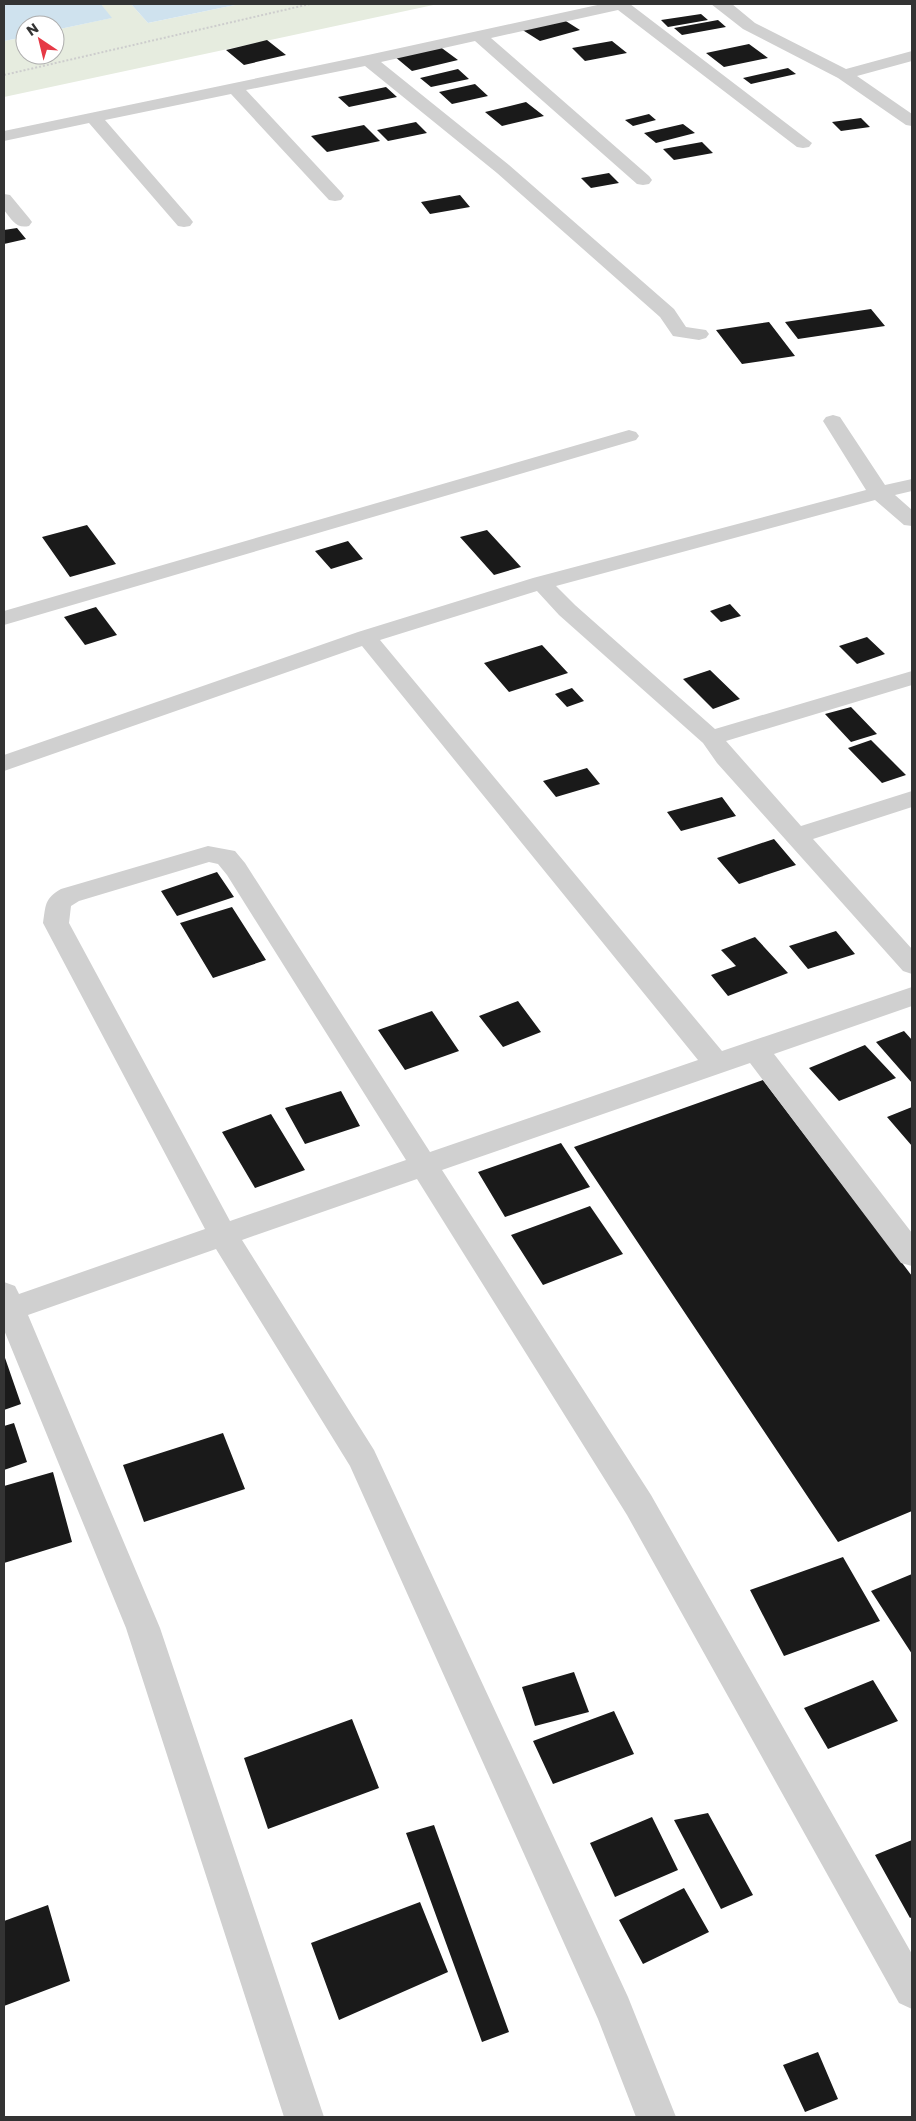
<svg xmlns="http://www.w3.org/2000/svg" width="916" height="2121" font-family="Poppins,sans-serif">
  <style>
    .green { fill: #e6ecdf }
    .water { fill: #cfe2ee }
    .building { fill: #1a1a1a }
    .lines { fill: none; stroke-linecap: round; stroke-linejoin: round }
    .path { stroke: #cdcdcd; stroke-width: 2; stroke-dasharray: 2 2; stroke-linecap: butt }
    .minor { fill: #d0d0d0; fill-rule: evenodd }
  </style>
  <rect width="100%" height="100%" fill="#fff"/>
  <path class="green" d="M101,4H131L148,23L240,4H438L4,97V41L25,37V55H55V30L111,18Z"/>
  <path class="water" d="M4,4H101L112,18L55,30V25H25V37L4,41Z
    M131,4H240L148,23Z"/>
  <path class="building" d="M701,14L708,20L668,27L661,20Z
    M561,18L580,30L540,41L521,29Z
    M718,20L726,27L682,35L674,28Z
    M267,40L286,55L244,65L226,50Z
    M612,41L627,53L585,61L572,48Z
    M749,44L768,58L724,67L706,53Z
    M439,46L458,60L412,71L394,56Z
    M788,68L796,74L751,84L743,78Z
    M458,69L469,79L431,87L420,78Z
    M475,84L488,96L452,104L439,92Z
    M386,87L397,97L349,107L338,97Z
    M526,102L544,116L502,126L485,112Z
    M649,114L656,120L633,126L625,120Z
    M861,118L870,127L841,131L832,122Z
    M416,122L427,133L388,141L377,130Z
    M683,124L695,133L656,143L644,133Z
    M364,125L380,141L327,152L311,136Z
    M702,142L713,153L674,160L663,149Z
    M609,173L619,183L591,188L581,178Z
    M460,195L470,207L430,214L421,202Z
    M17,228L26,239L4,244V230Z
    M871,309L885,326L798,339L785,322Z
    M769,322L795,356L742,364L716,330Z
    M87,525L116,564L70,577L42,537Z
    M487,530L521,567L494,575L460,537Z
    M348,541L363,559L331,569L315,551Z
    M730,604L741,616L721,622L710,611Z
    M96,607L117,635L85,645L64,617Z
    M867,637L885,654L857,664L839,646Z
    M542,645L568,673L509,692L484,663Z
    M710,670L740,699L713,709L683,679Z
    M572,688L584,701L567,707L555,694Z
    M851,707L877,734L851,742L825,714Z
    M871,740L906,775L882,783L848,748Z
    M587,768L600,784L556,797L543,781Z
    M722,797L736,816L681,831L667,812Z
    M774,839L796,865L739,884L717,858Z
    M217,872L234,897L177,916L161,891Z
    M232,907L266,960L213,978L180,923Z
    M836,931L855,954L808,969L789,946Z
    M755,937L788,973L728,996L711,975L736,966L721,950Z
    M518,1001L541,1032L503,1047L479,1016Z
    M432,1011L459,1051L405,1070L378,1030Z
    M904,1031L912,1040V1083L876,1042Z
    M865,1045L896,1078L839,1101L809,1068Z
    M763,1080L912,1276V1511L838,1542L574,1147Z
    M341,1091L360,1126L305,1144L285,1108Z
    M912,1107V1146L887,1117Z
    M271,1114L305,1170L255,1188L222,1132Z
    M561,1143L590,1187L505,1217L478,1172Z
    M590,1206L623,1254L543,1285L511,1235Z
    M4,1355L21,1404L4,1410Z
    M14,1423L27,1462L4,1470V1426Z
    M223,1433L245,1489L144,1522L123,1465Z
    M53,1472L72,1542L4,1563V1486Z
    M843,1557L880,1621L784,1656L750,1590Z
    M912,1574V1654L871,1591Z
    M574,1672L589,1712L535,1726L522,1687Z
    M873,1680L898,1721L828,1749L804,1708Z
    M614,1711L634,1754L553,1784L533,1741Z
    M352,1719L379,1788L268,1829L244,1758Z
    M708,1813L753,1895L721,1909L674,1820Z
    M652,1817L678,1870L615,1897L590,1843Z
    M434,1825L509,2032L482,2042L406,1833Z
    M912,1840V1917L910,1918L875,1855Z
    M684,1888L709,1932L643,1964L619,1920Z
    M420,1902L448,1972L339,2020L311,1943Z
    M48,1905L70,1981L4,2006V1921Z
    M818,2052L838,2099L805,2112L783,2065Z"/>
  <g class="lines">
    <path class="path" d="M4,75L310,4"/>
    <path class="minor" d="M602,4H630L812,143L809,147L803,148L797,147L618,10L491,38L649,176L652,180L649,184L643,185L637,184L475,41L381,62L509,165L674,309L686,327L706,330L709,334L706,338L699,340L673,336L660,317L497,173L365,66L246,90L341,192L344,196L341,200L335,201L329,200L231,94L105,120L190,218L193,222L190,226L184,227L178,226L89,123L4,141V131L368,55Z
      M711,4H732L755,23L846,69L912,51V61L857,76L912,114V126L906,125L838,78L743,29Z
      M4,194L10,195L29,218L32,222L29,226C16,229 12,220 4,210Z
      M833,415L840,417L885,485L912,479V491L895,495L912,510V526L904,525L875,500L556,586L575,605L715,729L912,671V685L726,741L801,826L912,791V807L813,839L912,949V974L903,971L717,763L703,743L559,615L537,591L380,640L722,1051L912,987V1006L774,1054L912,1233V1266L901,1263L750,1063L442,1170L651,1495L912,1954V2009L899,2003L627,1515L417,1179L242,1240L374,1450L628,1997L676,2117H636L598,2019L350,1466L216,1249L28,1315L160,1628L324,2117H284L126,1628L4,1330V1282L15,1286L19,1294L205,1229L43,923C46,905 44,899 61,889L208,846L235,851L245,863L430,1152L698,1060L362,646L4,771V755L358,632L533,578L866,490L823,421L826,417ZM209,862L218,864L227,875L406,1160L230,1221L69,923L71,906L79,901Z
      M629,430L636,432L639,436L636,440L4,625V611Z"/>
  </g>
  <rect width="916" height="2121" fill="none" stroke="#333333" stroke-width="10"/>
  <g transform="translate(40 40) rotate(325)"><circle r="24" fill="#ffffff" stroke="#adadad"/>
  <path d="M0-4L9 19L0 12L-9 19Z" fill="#e63946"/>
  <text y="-8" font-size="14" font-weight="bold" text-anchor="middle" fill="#333333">N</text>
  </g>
</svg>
